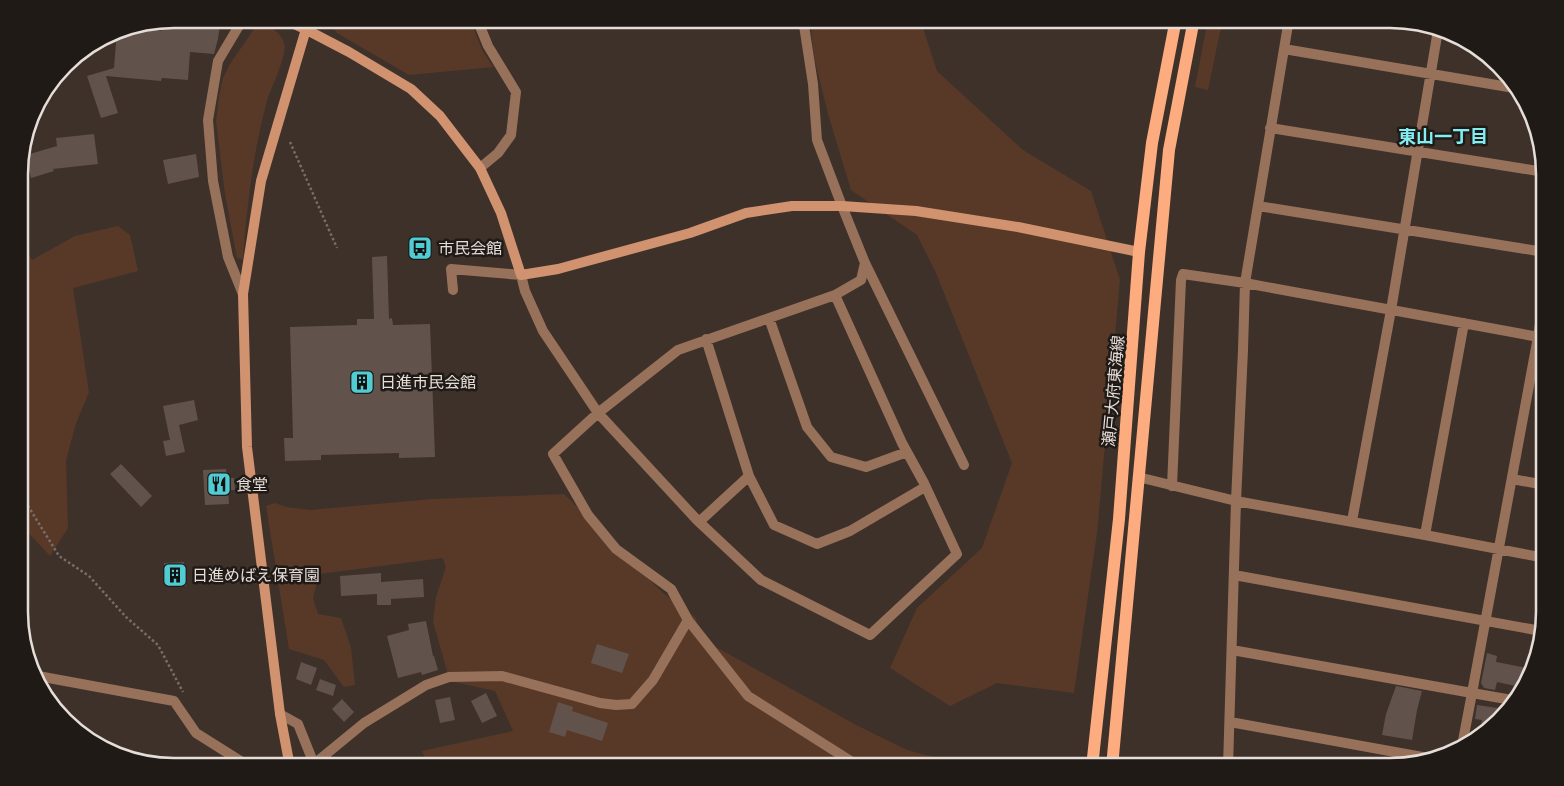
<svg xmlns="http://www.w3.org/2000/svg" width="1564" height="786" font-family="'Open Sans','Noto Sans JP',sans-serif">
  <style>
    .green { fill: #583927 }
    .building { fill: #61534b }
    .lines { fill: none; stroke-linecap: round; stroke-linejoin: round }
    .path { stroke: #796d67; stroke-width: 2.5; stroke-dasharray: 2.5 2.5; stroke-linecap: butt }
    .street { stroke: #98715b; stroke-width: 10 }
    .secondary { stroke: #d0926f; stroke-width: 10 }
    .primary { stroke: #fcac7e; stroke-width: 12 }
    .labels { text-anchor: middle; dominant-baseline: central; stroke-width: 5; stroke-linejoin: round; paint-order: stroke }
    .poi-label { font-size: 16px; fill: #e5ddd8; stroke: #201a17; text-anchor: start }
    .street-label { font-size: 16px; fill: #e5ddd8; stroke: #201a17 }
    .neighbourhood-label { font-size: 18px; font-weight: bold; fill: #82eef4; stroke: #201a17 }
    .rim { fill: none; stroke: #e5ddd8; stroke-width: 2.5 }
  </style>
  <rect width="100%" height="100%" fill="#3e312a"/>
  <path class="green" d="M327,19H470L482,50L493,67L409,75L337,33L327,21Z
    M810,19H920L937,71L1023,150L1091,191L1120,280L1097,533L1074,693L997,683L950,706L890,668L917,608L982,548L1012,463L936,273L917,235L851,190L828,114L814,57Z
    M1208,19H1225L1220,32L1208,90L1195,87Z
    M259,22C268,26 281,31 284,43C288,55 271,87 267,101C253,152 247,206 243,259L237,258L225,194L216,121L219,97L223,78L230,64Z
    M118,226L130,235L138,271L73,288L89,392L75,426L66,461L68,528L50,556L20,524L19,237L32,260L75,236Z
    M564,494L663,593L696,618L698,637L858,726L907,750L971,767H429L422,751L513,731L495,691L450,681L433,622L436,597L446,567L443,558L319,574L313,598L318,614L341,618L351,648L355,685L344,687L324,660L289,649L266,506L275,503L286,507L310,510L433,499Z"/>
  <path class="building" d="M174,19H187V20L220,24L218,39L214,54L190,52L188,80L162,78L161,81L106,76L118,113L101,118L87,76L114,68L117,30L134,27L161,31L163,21Z
    M94,134L98,164L53,169L54,171L31,178L28,166L19,170V163L23,156L57,146L56,138Z
    M196,154L199,177L168,184L163,160Z
    M387,256L389,319L392,318L393,325L430,324L435,457L399,458V453L321,455V460L285,461L284,438H293L290,327L357,325V319H374L372,257Z
    M194,400L198,420L179,425L185,452L166,456L163,441L170,440L163,406Z
    M121,464L152,496L141,507L110,474Z
    M226,469L227,478H234L235,490H228L229,504L205,505L203,470Z
    M184,562L186,586H166L164,563Z
    M381,573V582L423,579L424,597L391,599V605H377V594L341,596L340,576Z
    M426,621L433,656H434L438,670L422,675L421,672L398,678L387,636L409,630L408,624Z
    M597,644L629,654L622,673L591,663Z
    M1487,653L1497,656L1496,662L1532,669L1529,681L1524,686L1516,685V686L1497,682L1495,690L1484,688L1481,683Z
    M301,662L317,668L311,685L296,679Z
    M320,679L336,685L333,696L316,690Z
    M1396,686L1422,691L1417,710L1412,740L1382,735L1386,714Z
    M486,693L497,716L482,723L471,701Z
    M450,697L455,720L440,723L435,700Z
    M342,699L354,712L344,722L332,709Z
    M558,702L573,707L572,711L608,723L602,741L567,730L565,737L549,732Z
    M1477,705L1505,709L1479,739L1482,720L1475,719Z"/>
  <g class="lines">
    <path class="path" d="M290,142L337,248
      M20,493L59,556L89,576L126,617L158,645L183,692
      M261,763L267,767"/>
    <path class="street" d="M243,19L218,61L208,120L213,181L228,257L243,294
      M477,19L488,46L516,92L511,135L498,153L480,168
      M803,19L813,84L817,140L842,206L865,263L964,465
      M1284,49L1520,89
      M1270,128L1544,172
      M1258,206L1544,252
      M453,290L451,269L521,275L525,291L543,331L598,413L697,520L761,580L870,635L957,554L924,483L902,443L835,295L678,350L598,413L553,454L588,515L616,549L671,589L688,620L748,696L860,767
      M835,295L861,280L865,263
      M769,318L807,427L831,457L866,467L907,452
      M749,476L774,525L817,544L850,531L925,487
      M1138,477L1236,501L1425,535L1545,558
      M1512,479L1545,485
      M1172,486L1181,280L1183,274L1245,283L1544,338
      M1352,521L1391,310L1438,30
      M699,522L749,476L706,339
      M1425,535L1464,323
      M1234,575L1541,631
      M1232,650L1472,693L1462,746
      M38,676L174,701L196,733L250,767
      M1512,700L1472,693L1538,337L1544,295
      M280,714L298,724L314,764
      M1230,722L1428,758
      M315,767L314,764L364,723L426,685L449,677L502,676L600,703L616,705L632,704L653,680L688,620
      M1228,767L1236,501L1243,350L1245,283L1289,19"/>
    <path class="secondary" d="M283,19L305,29L349,52L411,89L440,116L480,168L501,213L521,275L558,269L690,233L746,213L792,206H842L916,211L1018,227L1139,252
      M290,767L280,714L247,447L243,294L261,181L309,19"/>
    <path class="primary" d="M1092,767L1119,519L1139,252L1152,143L1176,19
      M1112,767L1169,150L1194,19"/>
  </g>
  <defs>
    <g id="bus-square" transform="scale(1.25)"><rect x="-9" y="-9" width="18" height="18" rx="4" fill="#51ccd3" stroke="#201a17"/><path d="M-5-6H5V4H4V6H2V4H-2V6H-4V4H-5ZM-3.5-4V0h7V-4ZM-3.5 1.2v1.5H-2V1.2ZM2 1.2v1.5H3.5V1.2Z" fill="#111"/></g>
    <g id="building-square" transform="scale(1.25)"><rect x="-9" y="-9" width="18" height="18" rx="4" fill="#51ccd3" stroke="#201a17"/><path d="M-4-6H4V6H1V3H-1V6H-4ZM-2.5-4.3h1.7v1.8h-1.7ZM.8-4.3h1.7v1.8H.8ZM-2.5-1h1.7V.8h-1.7ZM.8-1h1.7V.8H.8Z" fill="#111"/></g>
    <g id="restaurant-square" transform="scale(1.25)"><rect x="-9" y="-9" width="18" height="18" rx="4" fill="#51ccd3" stroke="#201a17"/><path d="M-5-6h1v4h1v-4h1v4h1v-4h1v5L-1.5 .5V6h-2V.5L-5-1ZM5-6V6H3V1.5H1.5Q1.5-4 5-6Z" fill="#111"/></g>
  </defs>
  <g fill-rule="evenodd">
    <use href="#bus-square" x="420" y="248"/>
    <use href="#building-square" x="362" y="382"/>
    <use href="#restaurant-square" x="219" y="484"/>
    <use href="#building-square" x="175" y="575"/>
  </g>
  <g class="labels">
    <g class="poi-label">
      <text x="438" y="248">市民会館</text>
      <text x="380" y="382">日進市民会館</text>
      <text x="236" y="484">食堂</text>
      <text x="192" y="575">日進めばえ保育園</text>
    </g>
    <g class="street-label">
      <text transform="translate(1113 391) rotate(-85)">瀬戸大府東海線</text>
    </g>
    <g class="neighbourhood-label">
      <text x="1443" y="136">東山一丁目</text>
    </g>
  </g>
  <path d="M0 0H1564V786H0ZM174 28H1390A146 146 0 0 1 1536 174V612A146 146 0 0 1 1390 758H174A146 146 0 0 1 28 612V174A146 146 0 0 1 174 28Z" fill="#201a17" fill-rule="evenodd"/>
  <path class="rim" d="M174 28H1390A146 146 0 0 1 1536 174V612A146 146 0 0 1 1390 758H174A146 146 0 0 1 28 612V174A146 146 0 0 1 174 28Z"/>
</svg>
